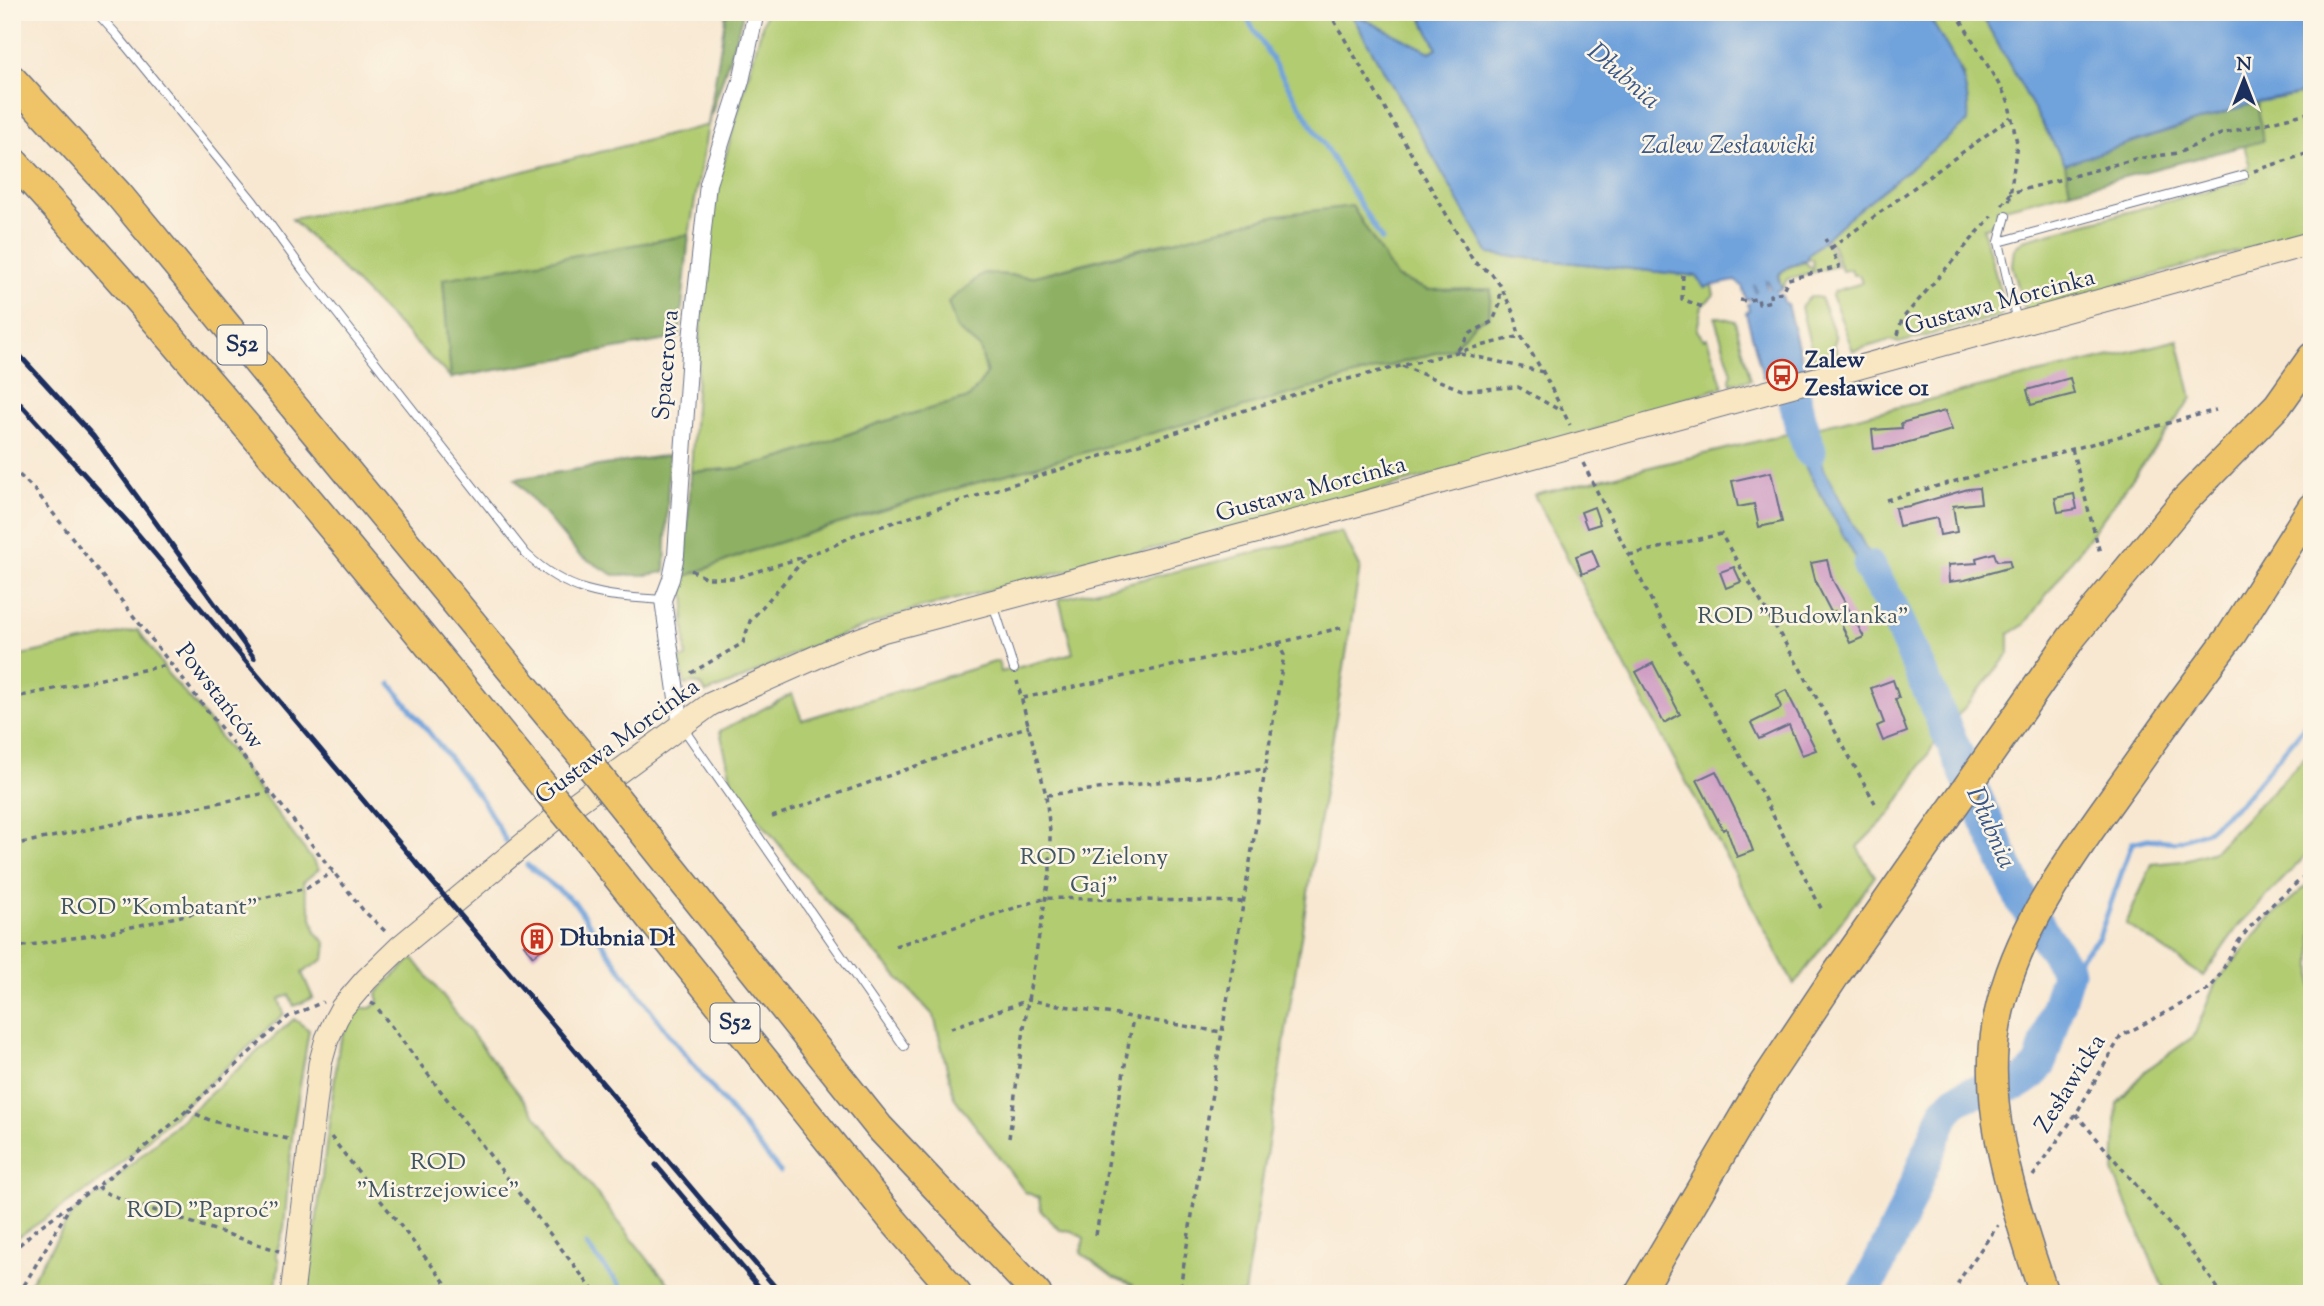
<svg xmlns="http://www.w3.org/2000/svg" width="2324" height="1306" font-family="'Sorts Mill Goudy',serif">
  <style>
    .green { fill: #b2cc72; stroke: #667e68; stroke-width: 2 }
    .forest { fill: #8db064; stroke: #547061; stroke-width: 2 }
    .water { fill: #6fa2db; stroke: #45689c; stroke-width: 2 }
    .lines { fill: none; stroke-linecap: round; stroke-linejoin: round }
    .stream { stroke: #6fa2db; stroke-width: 5 }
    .river { stroke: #6fa2db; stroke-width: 33 }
    .building { fill: #cd9ac2 }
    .lane-casing { stroke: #687087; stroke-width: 10 }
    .street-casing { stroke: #687087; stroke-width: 18 }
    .secondary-casing { stroke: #687087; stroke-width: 25 }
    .highway-casing { stroke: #687087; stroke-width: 31 }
    .path { stroke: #687087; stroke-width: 3.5; stroke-dasharray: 5 5; stroke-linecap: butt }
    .lane { stroke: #fff; stroke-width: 8 }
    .street { stroke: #fff; stroke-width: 16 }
    .secondary { stroke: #f9e7c3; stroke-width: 23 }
    .highway { stroke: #efc469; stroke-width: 28 }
    .rail { stroke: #1b2f5e; stroke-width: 5 }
    .highway-bridge-casing { stroke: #687087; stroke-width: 31; stroke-linecap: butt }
    .highway-bridge { stroke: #efc469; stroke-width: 28 }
    .labels { text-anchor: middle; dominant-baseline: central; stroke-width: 5; stroke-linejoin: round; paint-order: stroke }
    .shield { fill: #fcf5e5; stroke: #5e6a86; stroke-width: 2 }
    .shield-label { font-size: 23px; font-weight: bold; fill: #1b2f5e }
    .street-label { font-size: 24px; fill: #1b2f5e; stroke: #fcf5e5 }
    .poi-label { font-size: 24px; font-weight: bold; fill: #1b2f5e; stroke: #fcf5e5; text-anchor: start }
    .park-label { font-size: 24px; fill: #415663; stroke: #fcf5e5 }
    .water-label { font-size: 26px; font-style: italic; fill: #38578a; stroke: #fcf5e5 }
  </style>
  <rect width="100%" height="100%" fill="#fcf5e5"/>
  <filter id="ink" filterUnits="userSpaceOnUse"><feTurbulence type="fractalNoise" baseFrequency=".0143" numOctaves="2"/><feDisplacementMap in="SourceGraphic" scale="14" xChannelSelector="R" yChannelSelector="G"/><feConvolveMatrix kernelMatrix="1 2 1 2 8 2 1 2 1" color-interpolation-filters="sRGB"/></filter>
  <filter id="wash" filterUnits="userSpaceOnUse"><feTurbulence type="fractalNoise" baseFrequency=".00686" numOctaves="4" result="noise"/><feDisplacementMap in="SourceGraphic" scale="28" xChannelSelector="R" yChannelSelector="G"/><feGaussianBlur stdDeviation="1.57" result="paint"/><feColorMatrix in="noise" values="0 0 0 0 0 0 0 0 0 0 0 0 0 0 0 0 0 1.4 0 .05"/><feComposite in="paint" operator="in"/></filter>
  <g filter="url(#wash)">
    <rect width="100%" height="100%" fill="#f8e8d2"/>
    <path class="green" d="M766,12H1419L1437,48L1429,52L1351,14L1489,254L1696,276L1704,287L1712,285L1714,295L1702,306L1697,330L1703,339L1707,338L1723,387L1675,402L1670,409L1335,502L909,611L803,649L740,680L706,693C702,683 695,681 685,685L679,659L686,658L684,616L686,601L682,588L684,577L755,550L912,501L1452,348L1475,323L1489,317L1491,290H1428L1396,277L1352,206L1153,245L1031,277L984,273L948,302L957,329L980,348L987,374L969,398L879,423L785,457L741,468L691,472L699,342L713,210L720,176Z
      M1926,12H1980L2065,164L2070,191L1997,210L1998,217L1995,223L1983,228L2004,306L2001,316L1899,343L1890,340L1853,351L1832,295L1835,291L1862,283L1859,275H1853L1851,269L1842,271L1833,246L1826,238L1847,219L1964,76Z
      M2312,92V226L2306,232L2030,310L2024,307L2012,265L2014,249L2023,240L2248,180L2245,168L2250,167L2244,145L2262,140L2257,102Z
      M708,125L689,235L443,280L451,378L292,219L468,185Z
      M1823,241L1830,248L1837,266L1787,279L1782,289C1774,268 1787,268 1805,262L1812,269L1813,261L1812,259L1808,260V255Z
      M1810,296L1821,298L1836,338L1834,344L1838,355L1823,361L1822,358L1814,361L1801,307Z
      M1716,316L1735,321L1751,380L1731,384L1730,379L1732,373L1715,319Z
      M2178,340L2192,398L2024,625L2009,634V654L1935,743L1891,813L1857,847L1875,876L1794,985L1534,495Z
      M1342,532L1360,567L1244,1294H1133V1285L1113,1277L1081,1253L1084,1238L1072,1231L1060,1230L1041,1211L1039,1198L1025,1192L954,1097L934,1016L812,885L733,787L720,731L792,694L802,720L998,661L1001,672L1073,653L1059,599Z
      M138,630L157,656L167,673L198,708L319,869L303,882L316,933L326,943L324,959L302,973L313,998L294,1006L289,995L279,999L284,1014L143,1144L98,1183L18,1237L12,1244V657Z
      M2312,750V849L2239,925L2203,976L2126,924L2152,864L2182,861L2214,851Z
      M2312,881V1294H2166L2114,1175L2117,1104L2145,1071L2194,1036L2215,984L2268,920Z
      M413,958L650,1262L678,1294H307L339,1045L347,1026L360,1008H371L379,1001L377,994L380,989Z
      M294,1019L309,1030L293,1128L284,1228L276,1254L279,1262L275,1294H23L72,1214L100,1193L103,1196L108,1185Z"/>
    <path class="forest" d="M726,12H742V18L708,125Z
      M2257,102L2263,141L2070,191L2065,164Z
      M1352,206L1396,277L1428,290L1491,289L1489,317L1475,323L1453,348L912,501L755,550L684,577L691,472L741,468L785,457L879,423L969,398L987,374L980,348L957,329L948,302L984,273L1031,277L1277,215Z
      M689,235L679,338L451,378L443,279Z
      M669,455L665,572L647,575H614L579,555L515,479Z"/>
    <path class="water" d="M1350,12L1430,52L1437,48L1419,12H1926C1948,50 1972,76 1968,122L1847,219L1808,255V260L1788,267L1780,273L1778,277L1782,289L1771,293L1769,283L1766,281L1768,298L1760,300L1754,284L1756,297L1746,300L1742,286L1735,281L1704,287L1696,276L1489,254Z
      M1980,12H2312V92L2257,102L2065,164Z
      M1782,295L1784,303L1787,304L1803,366L1763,377L1746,313L1749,310L1747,304L1757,302L1759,308L1769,305L1771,307L1786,367L1789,365L1773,297Z
      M1806,405L1807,425L1813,432L1825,471L1881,577L1891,605L1865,575L1806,468L1783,411Z"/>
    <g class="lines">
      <path class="stream" d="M1243,12L1382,240
        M391,684L483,801L506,841
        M527,865L575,903L616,963L671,1037L780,1172
        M2068,971L2099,937L2132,843L2148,839L2175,842L2207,831L2245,798L2312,717
        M586,1245L627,1294"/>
      <path class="river" d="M1766,305L1782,367L1788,369L1800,422L1810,451
        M1864,1294L1901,1219L1945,1112C1949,1109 1952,1103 1957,1100C1985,1081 2018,1098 2040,1064L2068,971L2023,903L1891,605L1869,567"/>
    </g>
    <g id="blocks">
      <path class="building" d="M2070,378L2074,394L2031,405L2027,390Z
        M1945,411L1952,430L1891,447L1874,449L1872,430L1902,428L1901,423Z
        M1771,472L1782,522L1759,527L1754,504L1738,507L1732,481Z
        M1979,488L1981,503L1953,506L1957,532L1940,535L1937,518L1899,526L1895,508L1910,506L1968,489Z
        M2074,494L2077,509L2058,512L2055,498Z
        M1594,507L1600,524L1587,528L1581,512Z
        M1592,550L1599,567L1582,574L1576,556Z
        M1994,553L1997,561L2009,560L2011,567L1965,580L1949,582L1948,565L1977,563L1976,558Z
        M1827,560L1832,579L1864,637L1850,643L1835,611L1831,612L1816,583L1811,563Z
        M1734,567L1741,582L1726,588L1720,572Z
        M1653,663L1680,714L1664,723L1636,672Z
        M1893,680L1899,698L1895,699L1907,732L1883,741L1877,726L1884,723L1871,688Z
        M1786,690L1816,750L1802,755L1789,725L1759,739L1751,723L1780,709L1781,707L1776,695Z
        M1716,771L1746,832L1753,851L1737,857L1726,828L1723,830L1697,780Z
        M538,934L547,945L533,956L524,945Z"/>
    </g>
  </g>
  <g filter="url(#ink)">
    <use href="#blocks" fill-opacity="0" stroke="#687087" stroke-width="2"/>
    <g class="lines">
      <g class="lane-casing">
        <path id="lane" d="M96,12L117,35L253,201L303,270L526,554C569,595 607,596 663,600
          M1999,242L2006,216
          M2017,322L1999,242L2244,175
          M993,604L1014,669
          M683,728L904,1046"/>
      </g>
      <g class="street-casing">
        <path id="street" d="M681,726L663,600L671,579L676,555L691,339L708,184L741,81L756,12"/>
      </g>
      <g class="secondary-casing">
        <path id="secondary" d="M292,1294L320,1064L327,1039L336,1019L342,1008L366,980L401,946L553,820L711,704L832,650L882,631L1349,507L2312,243"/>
      </g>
      <g class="highway-casing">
        <path id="highway" d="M12,79L119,195L592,768
          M12,160C201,365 378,582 554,799
          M2174,712L2232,634L2312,507
          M616,798L879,1127L1037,1294
          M578,828L891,1218L957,1294
          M2030,1252L2044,1294
          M1639,1294L1759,1090L1837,973L2072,637L2184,501L2278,405L2312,357"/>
      </g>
      <path class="path" d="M1329,12L1474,262L1491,273L1500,285L1515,316L1518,331L1543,372L1570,425
        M1956,12L2008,100L2017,143L2009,204
        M2254,171L2312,152
        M2002,205L2011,193L2135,159L2178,153L2221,134L2312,112
        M1831,248L2011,117
        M1683,275L1682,299L1705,308
        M1740,300L1746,301L1758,298L1759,304L1771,301L1770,295L1782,292L1788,279L1839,267L1831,248L1825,239
        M1898,335L1902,319L1992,216
        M1458,350L1471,333L1493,321L1500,304V289
        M1460,353L1543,372
        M1402,366L1462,390L1518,387L1561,411
        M2072,449L2100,553
        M1583,463L1657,612L1763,796L1823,912
        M12,468L35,490L363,910L386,932
        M1886,500L2216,410
        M1629,555L1721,534L1805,677L1875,803
        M691,570L706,578H735L797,559L835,545L854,535L1324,385L1521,336
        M1278,643L1344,627
        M691,673L743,643L750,621L808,555
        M12,698L171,664
        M1023,698L1278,643L1284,655L1179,1294
        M1047,795L1267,769
        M772,817L1029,726
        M12,845L271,792
        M895,946L1046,898L1244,902
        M12,948L109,932L307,888L333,872
        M371,1003L375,1005L596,1294
        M951,1028L1028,1000L1221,1032
        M187,1110L212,1121L292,1140
        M2076,1114L2185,1243L2222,1294
        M331,1137L454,1294
        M1009,1138L1028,1000L1050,872V832L1046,795L1017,681
        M2033,1176L2076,1114L2121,1036L2206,991C2221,979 2226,961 2236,945C2253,920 2288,889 2312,871
        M98,1186L104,1192L135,1204L279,1251
        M1096,1235L1133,1018
        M12,1252L35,1230L108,1178L172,1124L288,1017L323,1002
        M19,1294L69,1208
        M1954,1294L1960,1279L1998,1225"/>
      <use href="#lane" class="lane"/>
      <use href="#street" class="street"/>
      <use href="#secondary" class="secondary"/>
      <use href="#highway" class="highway"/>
      <path class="rail" d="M12,347L93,436L254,658
        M12,395L132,527L781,1294
        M656,1165L765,1294"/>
      <g class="highway-bridge-casing">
        <path id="highway-bridge" d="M592,768L616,798
          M554,799L578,828
          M2030,1252C2008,1183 1984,1102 1996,1028C2009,948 2054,881 2100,816C2125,781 2150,746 2174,712"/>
      </g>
      <use href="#highway-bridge" class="highway-bridge"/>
    </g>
  </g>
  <defs>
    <g id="bus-ring" transform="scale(1.575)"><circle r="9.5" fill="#fcf5e5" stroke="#c8321e" stroke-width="1.5"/><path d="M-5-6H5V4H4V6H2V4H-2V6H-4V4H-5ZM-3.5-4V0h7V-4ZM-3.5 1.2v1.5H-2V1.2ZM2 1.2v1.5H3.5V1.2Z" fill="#c8321e"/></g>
    <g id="building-ring" transform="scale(1.575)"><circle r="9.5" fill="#fcf5e5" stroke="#c8321e" stroke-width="1.5"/><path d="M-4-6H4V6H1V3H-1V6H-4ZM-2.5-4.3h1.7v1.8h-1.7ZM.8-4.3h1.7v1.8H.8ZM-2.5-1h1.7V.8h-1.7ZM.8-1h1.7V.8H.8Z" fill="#c8321e"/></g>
  </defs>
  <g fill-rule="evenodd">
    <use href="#bus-ring" x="1782" y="375"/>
    <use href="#building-ring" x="537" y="939"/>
  </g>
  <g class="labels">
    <g class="shield">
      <rect x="217.5" y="325.5" width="49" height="39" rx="5"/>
      <rect x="710.5" y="1003.5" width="49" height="39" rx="5"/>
    </g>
    <g class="shield-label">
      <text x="242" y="345">S52</text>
      <text x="735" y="1023">S52</text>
    </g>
    <g class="street-label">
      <text transform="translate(2000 303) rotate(-15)">Gustawa Morcinka</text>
      <text transform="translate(667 365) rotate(-85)">Spacerowa</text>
      <text transform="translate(1311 490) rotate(-15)">Gustawa Morcinka</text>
      <text transform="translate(219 697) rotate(52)">Powstańców</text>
      <text transform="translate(618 742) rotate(-36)">Gustawa Morcinka</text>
      <text transform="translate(2071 1084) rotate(-58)">Zesławicka</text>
    </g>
    <g class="poi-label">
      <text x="1805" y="361">Zalew<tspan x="1805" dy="28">Zesławice 01</tspan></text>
      <text x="560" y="939">Dłubnia Dł</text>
    </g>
    <g class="park-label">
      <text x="1803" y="617">ROD "Budowlanka"</text>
      <text x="1094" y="858">ROD "Zielony<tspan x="1094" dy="28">Gaj"</tspan></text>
      <text x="159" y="908">ROD "Kombatant"</text>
      <text x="438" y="1163">ROD<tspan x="438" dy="28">"Mistrzejowice"</tspan></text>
      <text x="203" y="1211">ROD "Paproć"</text>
    </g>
    <g class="water-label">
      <text transform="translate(1623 77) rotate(41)">Dłubnia</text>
      <text x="1728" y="146">Zalew Zesławicki</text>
      <text transform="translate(1990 828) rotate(66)">Dłubnia</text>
    </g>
  </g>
  <rect width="2324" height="1306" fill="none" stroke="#fcf5e5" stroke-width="42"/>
  <g transform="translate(2244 80)" stroke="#fcf5e5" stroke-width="5" paint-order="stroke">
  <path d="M0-5L12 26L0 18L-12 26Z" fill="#1b2f5e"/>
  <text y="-10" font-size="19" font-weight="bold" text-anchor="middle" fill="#1b2f5e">N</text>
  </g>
</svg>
